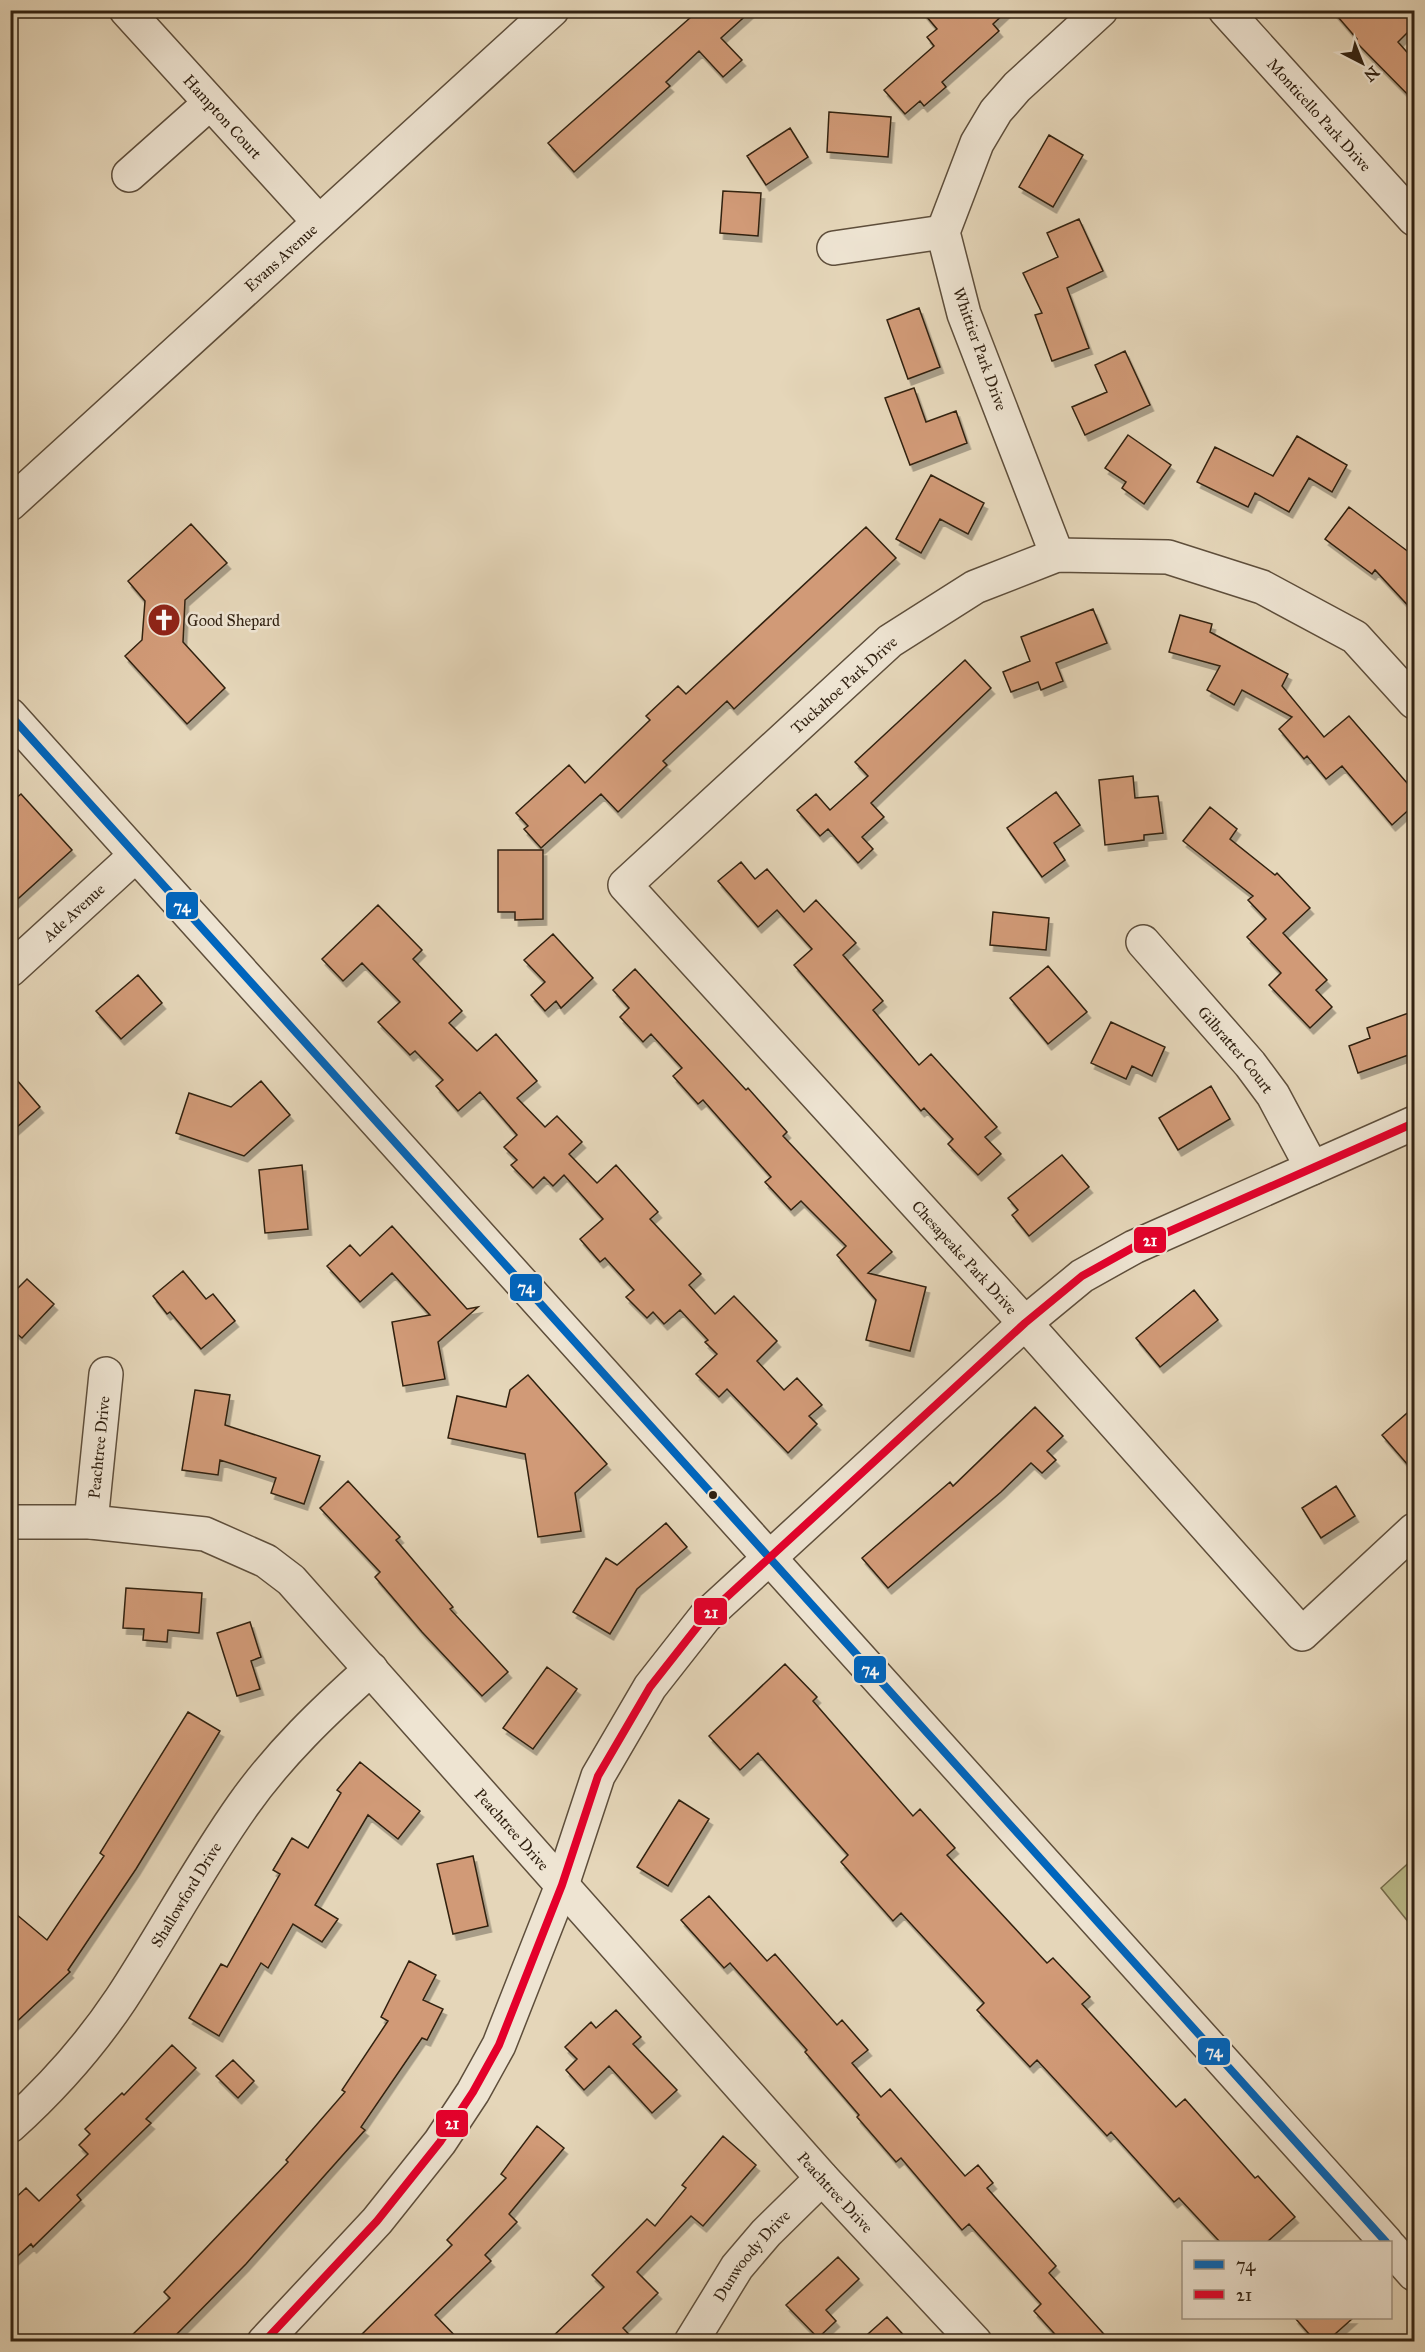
<svg xmlns="http://www.w3.org/2000/svg" width="1425" height="2352" font-family="'IM FELL Great Primer',serif">
  <style>
    .green { fill: #bbbc8b; stroke: #766e4e; stroke-width: 1.5 }
    .building { fill: #d19a77; stroke: #312111; stroke-width: 1.5; filter: url(#shadow) }
    .lines { fill: none; stroke-linecap: round; stroke-linejoin: round }
    .minor-casing { stroke: #5e4e3b; stroke-width: 36 }
    .minor { stroke: #eee4d2; stroke-width: 33 }
    .bus-1-casing { stroke: #eee4d2; stroke-width: 12 }
    .bus-2-casing { stroke: #eee4d2; stroke-width: 12 }
    .bus-1 { stroke: #0065bd; stroke-width: 8 }
    .bus-2 { stroke: #e4002b; stroke-width: 8 }
    .bus-dot { fill: #312111; stroke: #eee4d2; stroke-width: 2 }
    .labels { text-anchor: middle; dominant-baseline: central; stroke-width: 5; stroke-linejoin: round; paint-order: stroke }
    .street-label { font-size: 16px; fill: #312111; stroke: #eee4d2 }
    .poi-label { font-size: 16px; fill: #312111; stroke: #eee4d2; text-anchor: start }
    .line-badge { stroke: #eee4d2; stroke-width: 2 }
    .badge-label { font-size: 16px; text-anchor: middle; font-weight: bold; fill: #fff }
  </style>
  <defs>
    <filter id="shadow"><feDropShadow dx="3.5" dy="6" stdDeviation="0" flood-color="#0004"/></filter>
  </defs>
  <rect width="100%" height="100%" fill="#e5d6b9"/>
  <filter id="stains"><feTurbulence type="fractalNoise" baseFrequency=".00333" numOctaves="4"/><feColorMatrix values="0 0 0 0 .2 0 0 0 0 .09 0 0 0 0 .02 0 0 0 .5 -.17"/></filter>
  <radialGradient id="worn" r=".72"><stop offset=".6" stop-color="#630" stop-opacity="0"/><stop offset="1" stop-color="#630" stop-opacity=".3"/></radialGradient>
  <path class="green" d="M1414,1858V1929L1381,1888Z"/>
  <path class="building" d="M699,10H752L721,38L742,60L723,77L699,51L666,82L670,86L574,172L548,143Z
    M921,10H1008L993,24L999,31L942,82L946,87L924,106L920,101L905,114L884,90L934,46L927,37L937,29Z
    M1332,10H1404L1414,22V26L1398,42L1414,60V101L1355,41L1357,39Z
    M829,112L891,117L888,157L827,152Z
    M790,128L808,157L766,185L747,156Z
    M1049,135L1083,155L1053,207L1019,187Z
    M723,191L761,193L758,236L720,233Z
    M1079,219L1103,271L1067,288L1089,348L1052,361L1035,315L1042,313L1023,273L1058,257L1047,233Z
    M919,308L940,367L908,379L887,320Z
    M1125,351L1150,405L1085,435L1072,407L1107,392L1095,365Z
    M914,388L926,422L956,411L967,443L910,465L885,398Z
    M1128,435L1171,465L1144,504L1122,488L1126,482L1105,468Z
    M1297,436L1347,465L1332,492L1309,478L1289,512L1255,493L1248,507L1197,482L1215,447L1273,476Z
    M931,475L984,503L968,534L940,519L921,553L896,539Z
    M1349,507L1414,556V612L1375,570L1372,574L1325,539Z
    M191,524L227,563L185,600L183,642L225,688L187,724L125,656L142,640L145,601L128,581Z
    M866,527L896,558L734,709L727,701L663,761L667,765L618,812L601,794L541,848L524,829L528,826L516,813L569,765L585,783L650,720L646,716L678,686L686,694Z
    M1093,609L1107,643L1056,663L1063,681L1041,690L1038,682L1011,692L1003,672L1030,661L1021,637Z
    M1180,615L1212,624L1210,632L1288,674L1282,686L1324,737L1349,716L1414,791V805L1392,825L1342,766L1326,779L1307,756L1304,759L1279,729L1292,717L1242,690L1234,705L1207,690L1220,666L1169,652Z
    M965,660L991,688L871,803L884,817L862,837L873,849L858,863L828,829L820,836L797,810L816,794L830,810L868,776L855,762Z
    M1133,776L1135,798L1158,796L1163,833L1144,835V840L1105,845L1099,780Z
    M1056,792L1080,825L1054,843L1065,860L1042,877L1007,828Z
    M21,794L72,850L10,906V803Z
    M1210,807L1237,829L1230,839L1275,875L1277,873L1310,908L1283,933L1327,980L1316,990L1332,1007L1310,1028L1269,985L1281,973L1247,937L1266,919L1248,900L1253,896L1183,841Z
    M498,850H543V919L515,920V912H498Z
    M741,862L755,879L767,869L804,912L816,900L856,943L843,955L883,1001L873,1010L919,1065L931,1054L997,1127L985,1137L1001,1154L978,1175L948,1144L953,1139L924,1108L921,1111L794,965L812,949L777,910L758,927L718,881Z
    M378,905L422,950L413,959L462,1011L449,1023L477,1051L496,1034L537,1081L517,1098L545,1127L557,1116L582,1142L569,1154L597,1183L616,1165L658,1212L650,1219L701,1274L689,1285L715,1314L734,1296L777,1341L757,1361L784,1390L797,1378L822,1405L809,1416L817,1424L788,1453L727,1389L719,1397L696,1374L717,1354L705,1342L708,1340L680,1310L664,1324L653,1312L647,1318L626,1297L634,1290L605,1258L600,1262L580,1239L603,1219L564,1175L553,1186L544,1177L533,1188L511,1165L517,1160L504,1147L517,1135L480,1092L458,1111L436,1086L443,1080L415,1051L410,1055L378,1022L400,1002L362,963L343,981L322,959Z
    M993,912L1049,918L1046,950L990,945Z
    M553,934L593,978L561,1008L556,1001L545,1011L531,995L545,982L524,960Z
    M1048,966L1087,1012L1048,1044L1010,998Z
    M635,969L746,1090L748,1088L787,1132L783,1136L892,1252L868,1273L926,1287L910,1351L866,1340L876,1300L837,1255L846,1246L801,1201L791,1210L765,1182L771,1177L703,1100L698,1104L673,1076L682,1068L651,1034L643,1042L620,1017L629,1008L613,990Z
    M138,975L162,1003L121,1039L96,1011Z
    M1414,1011V1053L1358,1073L1349,1046L1370,1038L1367,1028Z
    M1111,1022L1165,1047L1152,1076L1132,1066L1126,1079L1091,1063Z
    M10,1072L40,1107L10,1133Z
    M261,1081L290,1115L244,1156L176,1133L189,1093L231,1107Z
    M1211,1086L1230,1119L1178,1150L1159,1118Z
    M1062,1155L1089,1187L1029,1236L1012,1215L1018,1210L1008,1198Z
    M302,1165L308,1229L265,1233L259,1170Z
    M392,1226L467,1309L478,1307L438,1342L445,1379L403,1386L392,1322L430,1315L392,1273L360,1302L327,1266L350,1245L360,1256Z
    M183,1271L206,1299L213,1294L235,1321L201,1349L170,1312L167,1314L153,1296Z
    M27,1279L54,1304L22,1338L10,1328V1296Z
    M1194,1290L1218,1320L1160,1367L1136,1338Z
    M528,1375L607,1464L575,1493L581,1531L538,1537L525,1454L448,1438L457,1396L506,1407L510,1390Z
    M195,1390L230,1395L225,1425L320,1456L304,1504L271,1493L276,1478L220,1460L218,1475L182,1470Z
    M1035,1407L1063,1436L1047,1451L1056,1460L1042,1473L1031,1463L1001,1492L888,1588L862,1558L950,1482L953,1486Z
    M1414,1407V1472L1382,1435Z
    M348,1481L400,1537L396,1540L453,1607L450,1609L508,1672L482,1696L422,1632L375,1577L380,1572L320,1508Z
    M1336,1486L1355,1516L1321,1538L1302,1508Z
    M666,1523L687,1547L637,1589L610,1634L573,1612L606,1558L617,1565Z
    M126,1588L202,1593L199,1633L168,1630L167,1642L143,1640L144,1629L123,1628Z
    M250,1622L261,1657L251,1661L260,1689L237,1696L217,1633Z
    M785,1664L817,1697L813,1701L913,1816L920,1809L955,1848L947,1855L1047,1963L1053,1958L1090,1997L1082,2004L1176,2107L1185,2099L1255,2178L1258,2176L1295,2217L1267,2242H1220L1179,2198L1174,2202L1111,2132L1107,2136L1037,2060L1030,2067L977,2010L984,2003L901,1913L893,1921L841,1862L848,1855L758,1753L740,1770L709,1736Z
    M547,1667L577,1689L533,1749L503,1728Z
    M188,1712L220,1731L136,1869L68,1970L70,1972L10,2028V1909L47,1940L104,1856L100,1853Z
    M360,1762L420,1811L398,1839L368,1815L315,1905L338,1919L322,1942L293,1924L268,1968L261,1963L219,2036L189,2018L221,1964L227,1967L280,1874L273,1870L292,1838L308,1848L341,1793L337,1790Z
    M679,1800L709,1819L668,1886L637,1867Z
    M473,1856L488,1926L453,1934L437,1864Z
    M709,1896L767,1961L775,1954L837,2025L842,2020L868,2050L852,2063L881,2097L890,2089L965,2176L978,2165L993,2183L987,2188L1056,2266L1049,2273L1111,2342H1062L1034,2311L1041,2304L969,2224L962,2230L901,2158L896,2162L857,2117L859,2115L805,2052L807,2050L730,1963L724,1968L681,1920Z
    M409,1961L436,1975L423,2000L443,2009L427,2040L422,2038L361,2127L365,2130L246,2264L169,2342H125L170,2298L164,2292L288,2162L286,2160L345,2092L342,2090L388,2021L381,2017Z
    M616,2010L641,2037L633,2044L677,2090L652,2113L609,2066L584,2090L566,2070L577,2059L565,2047L591,2022L596,2028Z
    M172,2045L196,2068L146,2119L151,2123L77,2195L81,2200L33,2247L31,2244L10,2263V2203L26,2188L39,2201L88,2154L79,2145L90,2134L85,2129L122,2093L124,2095Z
    M233,2060L254,2081L238,2098L216,2076Z
    M537,2126L564,2148L509,2214L517,2222L485,2255L491,2261L435,2315L461,2342H354L452,2245L447,2240L506,2178L501,2174Z
    M723,2136L756,2165L703,2226L691,2216L637,2272L658,2293L623,2328L636,2342H547L604,2287L592,2275L647,2219L655,2226L686,2188L682,2185Z
    M838,2257L859,2279L826,2310L836,2321L818,2338L786,2305Z
    M887,2317L910,2342H859Z
    M1295,2318H1353L1326,2342H1316Z"/>
  <g class="lines">
    <g class="minor-casing">
      <g id="minor">
        <path id="s1" d="M126,10L319,222"/>
        <path id="s2" d="M1225,10L1414,219"/>
        <path d="M129,175L210,103"/>
        <path d="M834,248L943,232"/>
        <path id="s3" d="M10,504L552,10"/>
        <path d="M1057,555L964,314L943,232L977,143L996,111L1017,87L1101,10"/>
        <path id="s4" d="M1414,702L1355,637L1262,587L1168,557L1057,555L975,587L890,641L625,885L1025,1323L1302,1634L1414,1530"/>
        <path d="M10,715L1386,2242"/>
        <path id="s5" d="M1143,942L1250,1064L1273,1095L1312,1168"/>
        <path id="s6" d="M10,970L136,855"/>
        <path id="s7" d="M10,1522H91L205,1534L266,1561L291,1580L822,2178L975,2342"/>
        <path id="s8" d="M91,1522L106,1374"/>
        <path id="s9" d="M10,2126C51,2089 91,2044 121,1999C163,1935 199,1867 243,1805C279,1754 324,1711 371,1669"/>
        <path d="M1390,2247L1414,2274"/>
        <path d="M264,2342L377,2221L440,2142L473,2092L499,2045L562,1885L598,1776L650,1687L705,1617L1025,1323L1082,1276L1134,1247L1414,1123"/>
        <path id="s10" d="M691,2342L737,2267L766,2233L822,2178"/>
      </g>
    </g>
    <use href="#minor" class="minor"/>
    <g class="bus-1-casing">
      <path id="bus-1" d="M10,715L1386,2242"/>
    </g>
    <g class="bus-2-casing">
      <path id="bus-2" d="M264,2342L377,2221L440,2142L473,2092L499,2045L562,1885L598,1776L650,1687L705,1617L1025,1323L1082,1276L1134,1247L1414,1123"/>
    </g>
    <use href="#bus-1" class="bus-1"/>
    <use href="#bus-2" class="bus-2"/>
  </g>
  <defs>
    <g id="church-disc" transform="scale(1.725)"><circle r="9.5" fill="#8f2418" stroke="#eee4d2"/><path d="M-1.2-6h2.4v3.5h3.3v2.4h-3.3V6h-2.4V-.1h-3.3v-2.4h3.3Z" fill="#fff"/></g>
  </defs>
  <g fill-rule="evenodd">
    <use href="#church-disc" x="164" y="620"/>
  </g>
  <circle class="bus-dot" cx="713" cy="1495" r="5"/>
  <g class="labels">
    <g class="street-label">
      <text stroke="none"><textPath href="#s2" startOffset="141">Monticello Park Drive</textPath></text>
      <text stroke="none"><textPath href="#s1" startOffset="144">Hampton Court</textPath></text>
      <text stroke="none"><textPath href="#s3" startOffset="366">Evans Avenue</textPath></text>
      <text transform="translate(980 349) rotate(70)">Whittier Park Drive</text>
      <text transform="translate(844 685) rotate(-42)">Tuckahoe Park Drive</text>
      <text stroke="none"><textPath href="#s6" startOffset="86">Ade Avenue</textPath></text>
      <text stroke="none"><textPath href="#s5" startOffset="142">Gilbratter Court</textPath></text>
      <text stroke="none"><textPath href="#s4" startOffset="1456">Chesapeake Park Drive</textPath></text>
      <text stroke="none"><textPath href="#s8" startOffset="75">Peachtree Drive</textPath></text>
      <text stroke="none"><textPath href="#s7" startOffset="627">Peachtree Drive</textPath></text>
      <text stroke="none"><textPath href="#s9" startOffset="292">Shallowford Drive</textPath></text>
      <text stroke="none"><textPath href="#s7" startOffset="1113">Peachtree Drive</textPath></text>
      <text stroke="none"><textPath href="#s10" startOffset="106">Dunwoody Drive</textPath></text>
    </g>
    <g class="poi-label">
      <text x="187" y="620">Good Shepard</text>
    </g>
  </g>
  <g class="line-badge">
    <rect x="165" y="891" width="34" height="29" rx="6" fill="#0065bd"/>
    <rect x="1133" y="1226" width="34" height="28" rx="6" fill="#e4002b"/>
    <rect x="509" y="1273" width="34" height="29" rx="6" fill="#0065bd"/>
    <rect x="693" y="1597" width="35" height="29" rx="6" fill="#e4002b"/>
    <rect x="853" y="1655" width="34" height="29" rx="6" fill="#0065bd"/>
    <rect x="1197" y="2037" width="34" height="29" rx="6" fill="#0065bd"/>
    <rect x="435" y="2109" width="34" height="29" rx="6" fill="#e4002b"/>
  </g>
  <g class="badge-label">
    <text x="182" y="912">74</text>
    <text x="1150" y="1246">21</text>
    <text x="526" y="1293">74</text>
    <text x="711" y="1618">21</text>
    <text x="870" y="1675">74</text>
    <text x="1214" y="2057">74</text>
    <text x="452" y="2129">21</text>
  </g>
  <rect width="1425" height="2352" fill="none" stroke="#e5d6b9" stroke-width="36"/>
  <rect x="12" y="12" width="1401" height="2328" fill="none" stroke="#312111" stroke-width="3"/>
  <rect x="18" y="18" width="1389" height="2316" fill="none" stroke="#312111" stroke-width="1.5"/>
  <rect x="1182" y="2241" width="210" height="78" fill="#eee4d2" stroke="#a29685" stroke-width="1.5"/>
  <rect x="1194" y="2260" width="30" height="9" fill="#0065bd" stroke="#a29685" stroke-width="1.5"/>
  <text x="1236" y="2271" font-size="18" fill="#312111">74</text>
  <rect x="1194" y="2290" width="30" height="9" fill="#e4002b" stroke="#a29685" stroke-width="1.5"/>
  <text x="1236" y="2301" font-size="18" fill="#312111">21</text>
  <g transform="translate(1362 63) rotate(138)" stroke="#eee4d2" stroke-width="4.5" paint-order="stroke">
  <path d="M0-4.5L10 22L0 15L-10 22Z" fill="#312111"/>
  <text y="-9" font-size="16" font-weight="bold" text-anchor="middle" fill="#312111">N</text>
  </g>
  <rect width="100%" height="100%" filter="url(#stains)"/>
  <rect width="100%" height="100%" fill="url(#worn)"/>
</svg>
